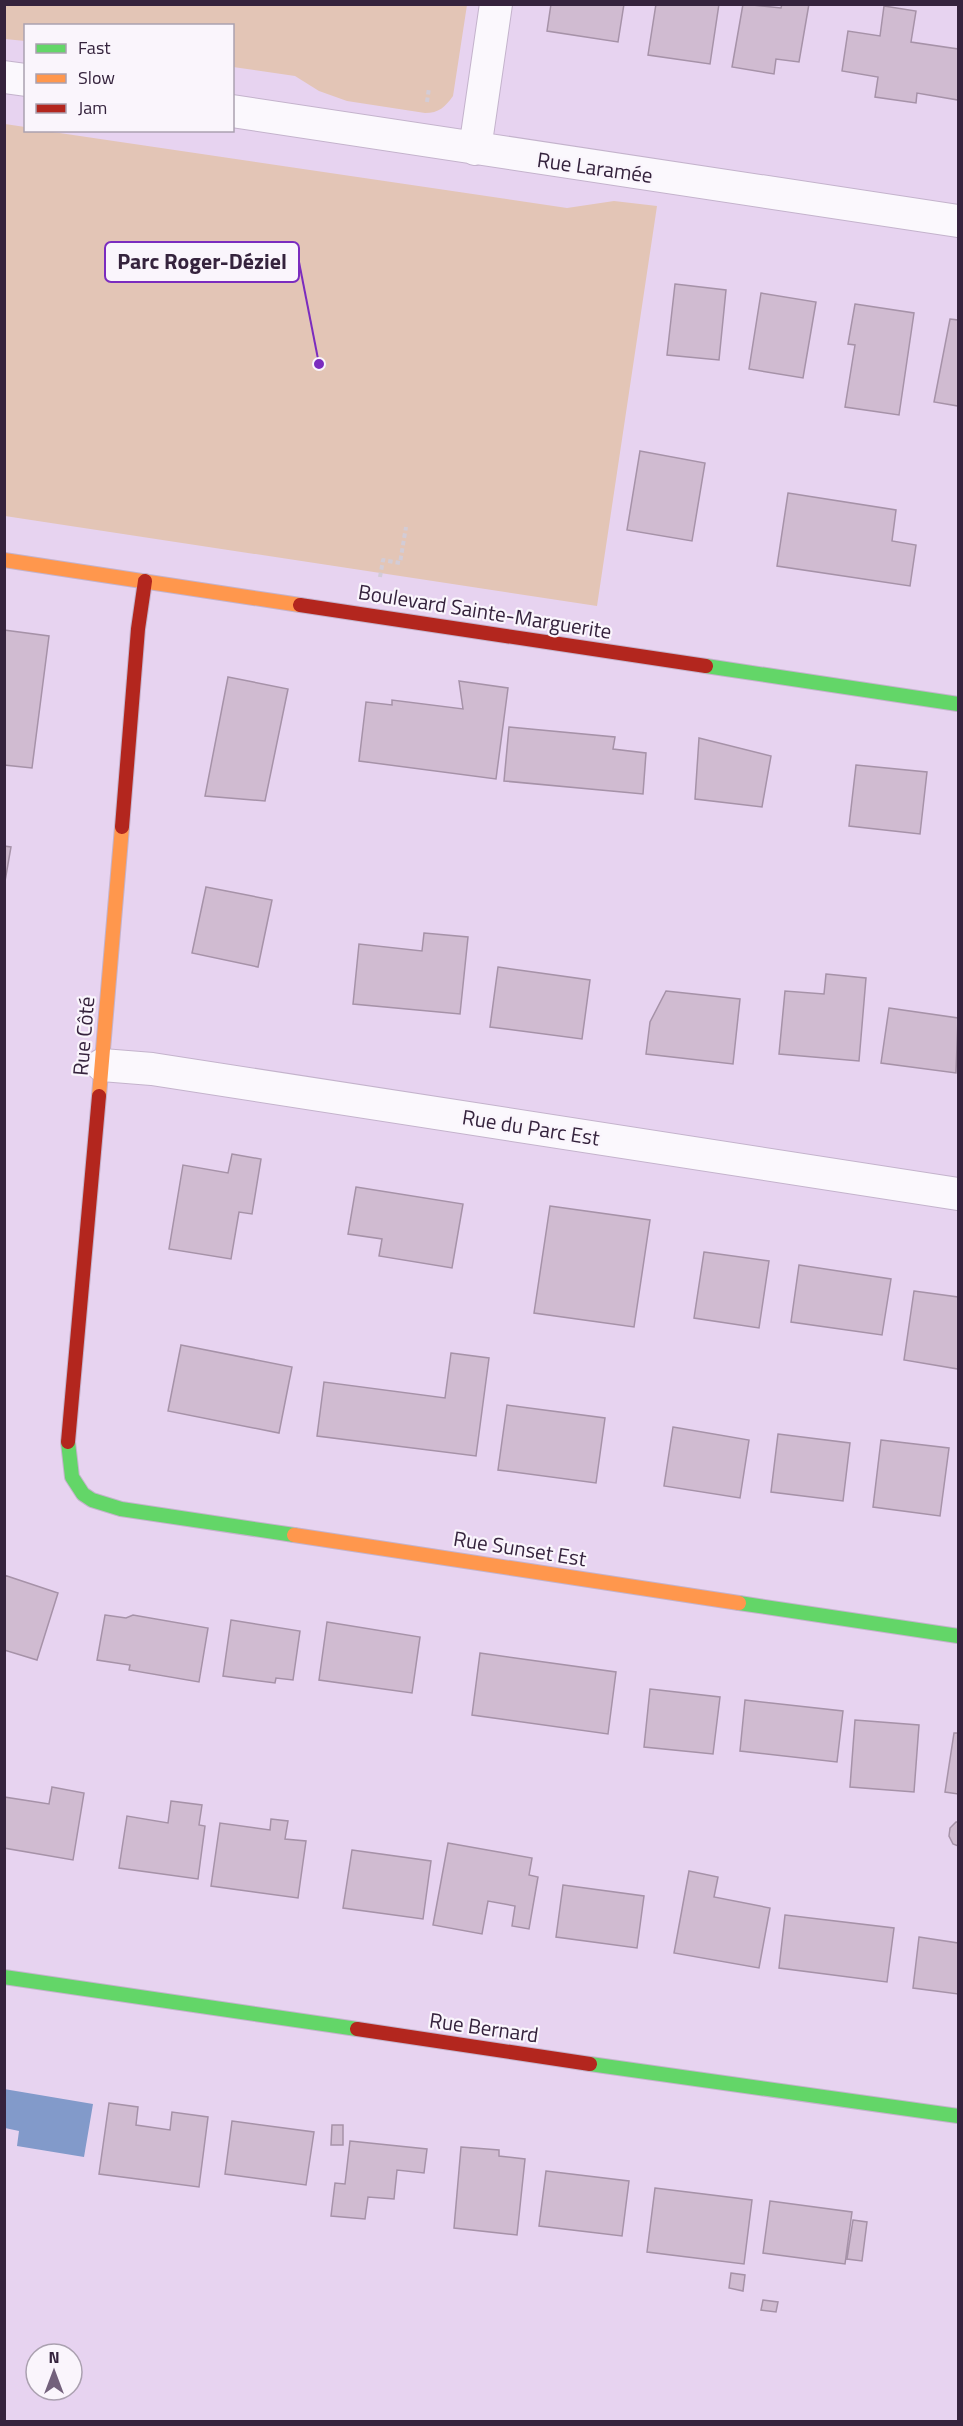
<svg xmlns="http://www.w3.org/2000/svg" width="963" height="2426" font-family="'Titillium Web',sans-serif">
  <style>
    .green { fill: #e3c5b6 }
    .water { fill: #829aca }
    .building { fill: #d0bbd1; stroke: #a692a8; stroke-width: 1.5 }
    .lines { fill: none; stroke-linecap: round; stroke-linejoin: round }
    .street-casing { stroke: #c4b3cc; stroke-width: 34 }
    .fast-casing { stroke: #c4b3cc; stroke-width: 16 }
    .slow-casing { stroke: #c4b3cc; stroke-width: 16 }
    .jam-casing { stroke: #c4b3cc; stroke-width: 16 }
    .path { stroke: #d3ccd6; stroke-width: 4; stroke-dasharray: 4.5 3; stroke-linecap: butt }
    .street { stroke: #fbf8fd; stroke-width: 32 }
    .fast { stroke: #63d668; stroke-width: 14 }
    .slow { stroke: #ff974d; stroke-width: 14 }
    .jam { stroke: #b3261e; stroke-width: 14 }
    .labels { text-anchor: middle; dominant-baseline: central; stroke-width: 4.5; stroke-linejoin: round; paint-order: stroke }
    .street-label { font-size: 21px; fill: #35233d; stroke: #faf5fc }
    .leader { fill: none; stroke: #7b2cbf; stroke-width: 2 }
    .callout-dot { fill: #7b2cbf; stroke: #faf5fc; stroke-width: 2 }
    .callout { fill: #faf5fc; stroke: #7b2cbf; stroke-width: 2 }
    .callout-label { font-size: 22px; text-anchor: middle; font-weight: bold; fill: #35233d }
  </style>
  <rect width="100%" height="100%" fill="#e7d3f0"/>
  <path class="green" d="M5,4H467V5L453,96C445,107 439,113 425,113L347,101L319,91L295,76L233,67L232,26H26L25,41L5,39Z
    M5,124L25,127L26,130L46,131L567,208L614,201L657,206L597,606L5,516Z"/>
  <path class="water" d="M4,2089L93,2104L84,2157L17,2146L19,2131L5,2128Z"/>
  <path class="building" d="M551,4H624L618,42L547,31Z
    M656,4H719L710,64L648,55Z
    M743,4L781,8L782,4H809L799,62L776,59L774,74L732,67Z
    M884,6L916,11L911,42L958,49V100L917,93L916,103L875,97L878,77L842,71L848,31L880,36Z
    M675,284L726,290L719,360L667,355Z
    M761,293L816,302L803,378L749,369Z
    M855,304L914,313L899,415L845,407L855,345L848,344Z
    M950,319L958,320V406L934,402Z
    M640,451L705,463L692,541L627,530Z
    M788,493L896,510L892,541L916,545L910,586L777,566Z
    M4,630L49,636L32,768L4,765Z
    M228,677L288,689L265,801L205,796Z
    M459,681L508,688L496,779L359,761L366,702L392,705V700L463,709Z
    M509,727L615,737L613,749L646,753L643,794L504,781Z
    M699,738L771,756L762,807L695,799Z
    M856,765L927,772L920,834L849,826Z
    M4,846L11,847L4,887Z
    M206,887L272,900L258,967L192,953Z
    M424,933L468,937L460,1014L353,1004L359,944L422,951Z
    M498,967L590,980L582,1039L490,1027Z
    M826,974L866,978L859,1061L779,1054L785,991L824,994Z
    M666,991L740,999L733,1064L646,1054L650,1022Z
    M889,1008L958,1018L956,1073L881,1063Z
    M232,1154L261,1159L252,1214L239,1212L231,1259L169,1249L183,1165L228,1173Z
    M356,1187L463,1204L452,1268L379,1256L382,1239L348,1234Z
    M550,1206L650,1220L634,1327L534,1313Z
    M704,1252L769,1261L759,1328L694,1318Z
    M799,1265L891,1279L882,1335L791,1322Z
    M914,1291L958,1297V1369L904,1360Z
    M181,1345L292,1367L279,1433L168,1411Z
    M451,1353L489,1358L476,1456L317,1436L324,1382L445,1398Z
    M507,1405L605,1418L596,1483L498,1470Z
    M673,1427L749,1440L740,1498L664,1486Z
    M778,1434L850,1443L843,1501L771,1492Z
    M881,1440L949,1448L940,1516L873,1507Z
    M4,1575L58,1593L37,1660L4,1650Z
    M105,1615L126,1618L133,1615L208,1628L199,1682L129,1670L130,1665L97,1660Z
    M231,1620L300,1631L293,1680L276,1678L275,1683L223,1676Z
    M327,1622L420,1637L412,1693L319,1680Z
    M480,1653L616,1672L608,1734L472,1715Z
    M650,1689L720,1697L713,1754L644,1747Z
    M745,1700L843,1711L837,1762L740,1751Z
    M855,1720L919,1725L914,1792L850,1787Z
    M954,1733H958V1794L945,1792Z
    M52,1787L84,1793L73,1860L4,1848V1797L49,1804Z
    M171,1801L202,1805L199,1825L205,1826L198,1879L119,1868L127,1816L168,1823Z
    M271,1819L288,1821L285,1839L306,1841L298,1898L211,1886L220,1823L270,1830Z
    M956,1822H958V1846L953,1844L949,1836L950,1828Z
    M448,1843L532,1858L529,1875L538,1877L529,1929L512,1926L515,1906L488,1901L482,1934L433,1925Z
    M352,1850L431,1861L423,1919L343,1908Z
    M689,1871L718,1877L714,1897L770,1908L759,1968L674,1953Z
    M563,1885L644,1896L637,1948L556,1937Z
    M785,1915L894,1928L887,1982L779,1968Z
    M919,1937L958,1943V1994L913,1988Z
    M109,2103L138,2107L136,2125L170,2130L172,2112L208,2117L199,2187L99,2174Z
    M232,2121L314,2132L306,2185L225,2174Z
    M332,2125H343V2145H331Z
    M350,2141L427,2149L424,2173L397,2170L394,2199L368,2197L365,2219L331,2216L335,2183L345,2184Z
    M461,2147L499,2150V2156L525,2159L517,2235L454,2228Z
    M546,2171L629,2181L622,2236L539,2226Z
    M655,2188L752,2200L744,2264L647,2252Z
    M770,2201L852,2212L845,2264L763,2253Z
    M853,2220L867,2222L862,2261L847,2259Z
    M731,2273L745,2275L743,2291L729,2288Z
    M763,2300L778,2302L776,2312L761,2310Z"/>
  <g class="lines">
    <g class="street-casing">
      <path id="street" d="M4,77L26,80
        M232,111L958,221
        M475,149L496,4
        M102,1065L152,1069L958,1194"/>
    </g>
    <g class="fast-casing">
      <path id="fast" d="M706,666L958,704
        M68,1442L72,1477L83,1494L92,1500L121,1509L294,1535
        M739,1603L958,1636
        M4,1977L357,2029
        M590,2064L958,2116"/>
    </g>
    <g class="slow-casing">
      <path id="slow" d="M4,560L300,605
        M99,1096L122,827
        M294,1535L739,1603"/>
    </g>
    <g class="jam-casing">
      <path id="jam" d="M300,605L706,666
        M122,827L138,629L145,581
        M68,1442L99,1096
        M357,2029L590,2064"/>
    </g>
    <path class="path" d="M427,102L429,88
      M380,577L383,560L400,563L406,527"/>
    <use href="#street" class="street"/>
    <use href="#fast" class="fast"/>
    <use href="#slow" class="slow"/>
    <use href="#jam" class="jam"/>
  </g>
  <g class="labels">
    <g class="street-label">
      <text transform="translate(595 167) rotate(8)">Rue Laramée</text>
      <text transform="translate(485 611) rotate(9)">Boulevard Sainte-Marguerite</text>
      <text transform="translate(83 1036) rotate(-85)">Rue Côté</text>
      <text transform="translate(531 1127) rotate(9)">Rue du Parc Est</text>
      <text transform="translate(520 1548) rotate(9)">Rue Sunset Est</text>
      <text transform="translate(484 2027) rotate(8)">Rue Bernard</text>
    </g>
  </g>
  <path class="leader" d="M319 364L299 262"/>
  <circle class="callout-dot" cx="319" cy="364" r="6"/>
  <rect class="callout" x="105" y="242" width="194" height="40" rx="6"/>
  <g class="callout-label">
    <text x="202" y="269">Parc Roger-Déziel</text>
  </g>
  <rect width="963" height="2426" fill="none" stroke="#35233d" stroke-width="12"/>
  <rect x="24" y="24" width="210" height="108" fill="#faf5fc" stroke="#aba1b0" stroke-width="1.5"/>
  <rect x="36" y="44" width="30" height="9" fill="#63d668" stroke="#aba1b0" stroke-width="1.5"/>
  <text x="78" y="54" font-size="18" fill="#35233d">Fast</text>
  <rect x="36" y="74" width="30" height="9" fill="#ff974d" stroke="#aba1b0" stroke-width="1.5"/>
  <text x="78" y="84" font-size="18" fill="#35233d">Slow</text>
  <rect x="36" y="104" width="30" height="9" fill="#b3261e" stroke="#aba1b0" stroke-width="1.5"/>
  <text x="78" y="114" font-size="18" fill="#35233d">Jam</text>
  <g transform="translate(54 2372)"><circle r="28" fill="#faf5fc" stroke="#aba1b0" stroke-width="1.5"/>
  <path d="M0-4.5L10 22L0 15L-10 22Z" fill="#73617c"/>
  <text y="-9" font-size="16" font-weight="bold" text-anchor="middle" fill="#35233d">N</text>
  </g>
</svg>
